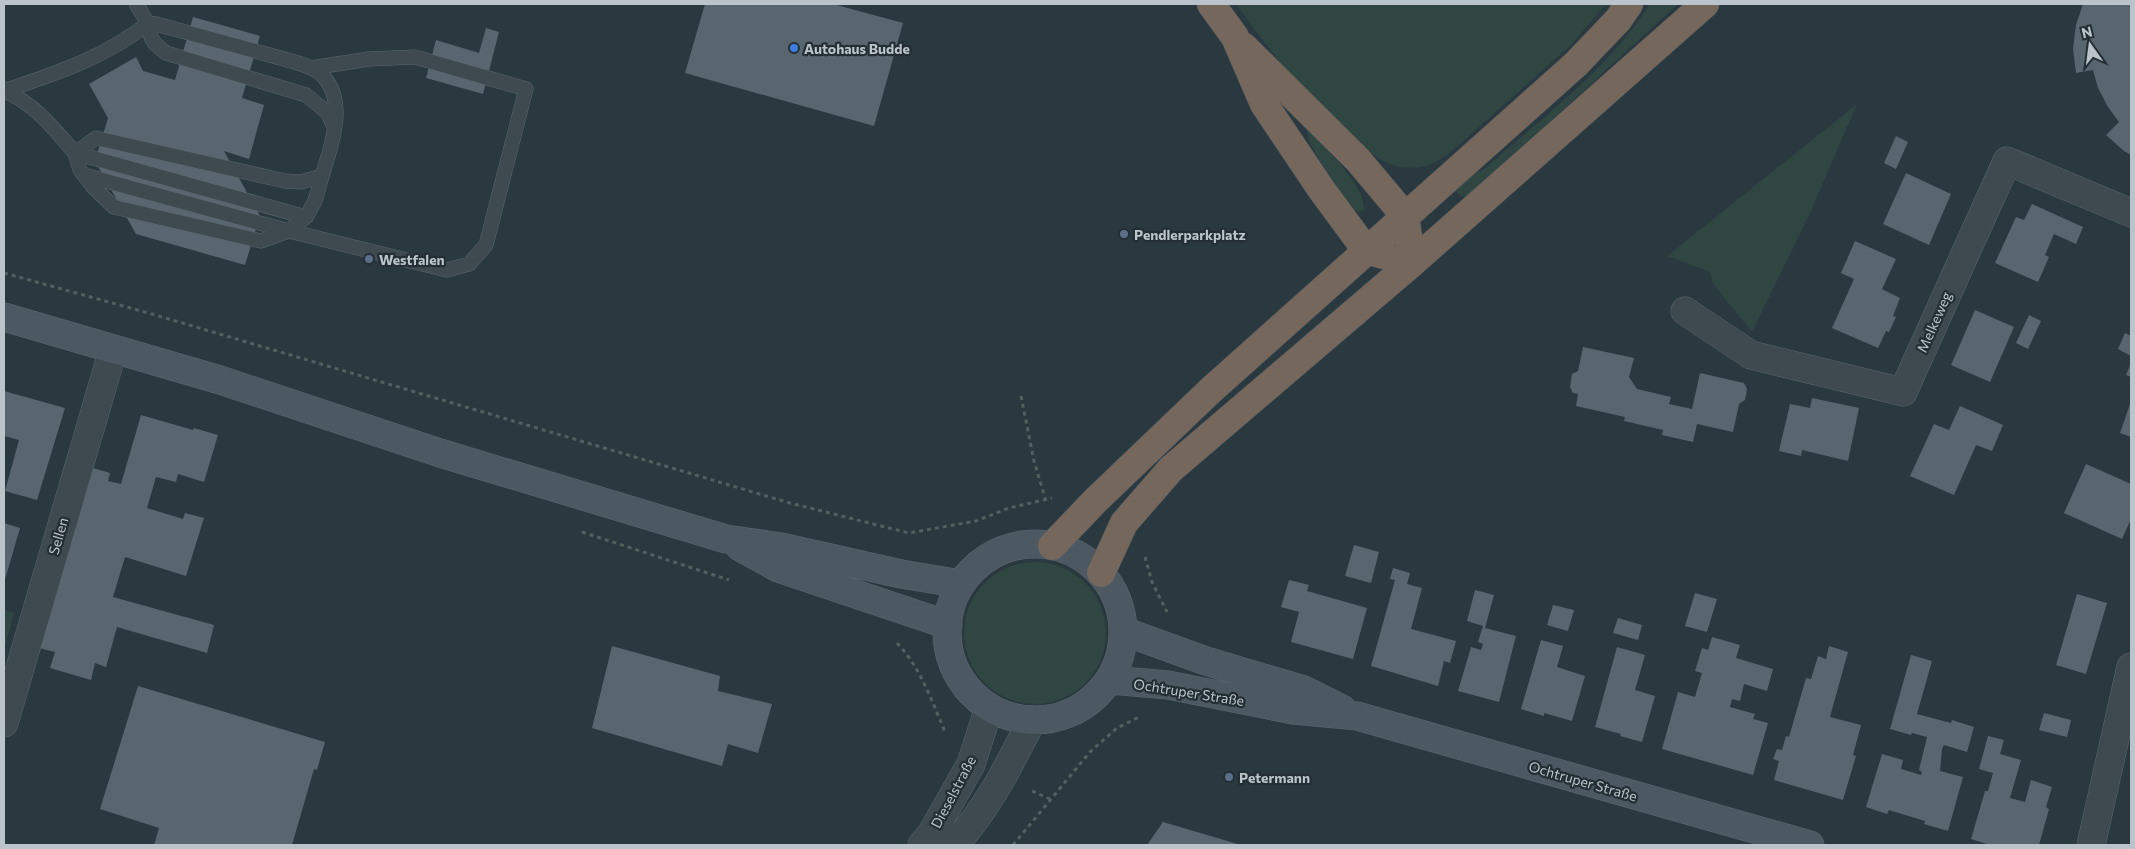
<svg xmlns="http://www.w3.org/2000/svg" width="2135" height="849" font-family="Commissioner,sans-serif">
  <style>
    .green { fill: #304642 }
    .building { fill: #59666f }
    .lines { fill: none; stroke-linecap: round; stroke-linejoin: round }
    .lane-casing { stroke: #5c676d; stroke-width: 15 }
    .street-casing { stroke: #5c676d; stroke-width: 29 }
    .secondary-casing { stroke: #5c676d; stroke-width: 29 }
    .highway-casing { stroke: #49545a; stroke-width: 29 }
    .path { stroke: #4f6260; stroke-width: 3; stroke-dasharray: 4 4; stroke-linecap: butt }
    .lane { stroke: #3e4950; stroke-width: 14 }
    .street { stroke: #3e4950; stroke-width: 28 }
    .secondary { stroke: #4d5962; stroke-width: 28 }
    .highway { stroke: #75675c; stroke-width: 28 }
    .shop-dot { fill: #3f7fe0; stroke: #232e35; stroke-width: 2 }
    .service-dot { fill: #5c6f8a; stroke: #232e35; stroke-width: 2 }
    .labels { text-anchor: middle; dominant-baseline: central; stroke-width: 4.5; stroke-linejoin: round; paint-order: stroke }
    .poi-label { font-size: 14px; font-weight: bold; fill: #bbc4ca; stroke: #232e35; text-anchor: start }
    .street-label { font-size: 14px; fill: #bbc4ca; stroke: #232e35 }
  </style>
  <rect width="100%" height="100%" fill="#2a3840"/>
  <path class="green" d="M1236,4H1606L1571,45L1452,151C1431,169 1408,173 1382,161C1326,119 1276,61 1236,4Z
    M1650,4H1678L1467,198L1459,195L1456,191C1460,180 1474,173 1484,169C1542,118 1607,70 1650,4Z
    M1857,104L1810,213L1752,332L1713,284L1710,272L1667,256Z
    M1307,132L1312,133C1328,152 1365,185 1364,210L1359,212C1340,204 1320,159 1309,141Z
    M964 633a71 71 0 1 1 142 0a71 71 0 1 1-142 0Z
    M4,610L14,613L4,650Z"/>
  <path class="building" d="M705,4H833L903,23L874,126L685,73Z
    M2083,4H2131V155L2124,151L2106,135L2119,122L2108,107L2098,88L2093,70L2076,73L2073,49L2076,25Z
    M193,17L260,36L242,98L264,105L249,159L224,151L260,216L245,265L136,234L95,161L108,118L89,84L136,57L143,71L175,80Z
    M486,28L499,32L483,94L426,78L436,40L479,53Z
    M1896,136L1908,142L1896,169L1884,163Z
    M1906,173L1951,194L1929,245L1883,224Z
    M2032,204L2083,227L2076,244L2054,234L2045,255L2049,257L2038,282L1995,263L2016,217L2024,220Z
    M1855,241L1896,259L1882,289L1900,298L1893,316L1896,317L1889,332L1886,331L1878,348L1832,328L1854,279L1841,273Z
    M1975,310L2014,327L1990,382L1951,365Z
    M2029,315L2041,321L2028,349L2016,343Z
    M2125,333L2131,336V356L2118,349Z
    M1583,347L1634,358L1629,377L1637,389L1671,397L1669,404L1692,409L1700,373L1744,383L1747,389L1745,400L1739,404L1733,432L1697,424L1693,442L1662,435L1663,430L1624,421L1625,417L1576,406L1578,394L1573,393L1570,387L1572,374L1578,371Z
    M2131,363V377L2126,375Z
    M4,391L65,408L37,500L5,491L19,440L4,436Z
    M1812,398L1859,408L1848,461L1802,450L1801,456L1779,451L1790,404L1810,408Z
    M2131,401V437L2120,433Z
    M1960,406L2003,425L1992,451L1976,445L1954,495L1910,476L1934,424L1949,430Z
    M141,415L193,430L194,428L218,435L204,482L178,474L176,482L156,477L147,508L183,519L185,513L204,518L186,576L125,557L113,597L214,625L207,653L117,627L106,667L95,663L91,680L50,668L55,652L39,648L89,475L91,476L93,468L110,473L108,481L121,484Z
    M2086,464L2131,484V519L2122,539L2064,513Z
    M4,523L20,528L4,583Z
    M1354,545L1379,552L1371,583L1345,576Z
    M1393,568L1410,573L1407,584L1422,588L1411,629L1456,641L1450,663L1444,661L1438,686L1371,666L1395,580L1390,579Z
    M1289,580L1309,585L1307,591L1367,608L1353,659L1291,642L1299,612L1281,607Z
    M1475,590L1494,595L1485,628L1516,636L1499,702L1458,691L1471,647L1481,650L1483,644L1478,642L1483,626L1467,621Z
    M1695,593L1717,599L1707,632L1685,626Z
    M2077,594L2107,603L2086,674L2056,665Z
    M1553,605L1574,610L1568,631L1547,625Z
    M1618,618L1642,625L1638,640L1613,633Z
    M1712,637L1740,645L1736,658L1773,669L1767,691L1744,684L1740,701L1732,699L1730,707L1755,714L1753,719L1768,723L1753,775L1662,749L1678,692L1695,697L1702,673L1695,671L1702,648L1708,650Z
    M1541,640L1563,646L1557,667L1585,676L1572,721L1544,713V716L1521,709Z
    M612,646L720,676L718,691L772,704L758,753L728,744L722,766L592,728Z
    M1829,646L1848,652L1830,717L1861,725L1853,755L1856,756L1843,800L1774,780L1779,761L1773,759L1777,749L1782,750L1786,736L1789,737L1806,678L1811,679L1818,656L1826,659Z
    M1617,647L1645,655L1635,690L1655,696L1642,742L1620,736L1621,734L1595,727Z
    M1911,655L1932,661L1917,714L1951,723L1952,720L1974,727L1967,752L1944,745L1942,749L1940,771L1963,777L1948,831L1924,824L1925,821L1889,810L1887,814L1866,807L1882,754L1903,760L1901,769L1921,775L1922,772L1919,770L1927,737L1912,733L1911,735L1890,729Z
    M138,686L325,742L317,770L314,769L292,845H154L159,828L100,809Z
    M2044,713L2071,720L2067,737L2039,730Z
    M1988,736L2004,740L2000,754L2021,760L2010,798L2025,802L2031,780L2052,787L2046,807L2049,809L2039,845H1990L1971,839L1985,791H1988L1993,773L1979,769Z
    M1163,822L1241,845H1147Z"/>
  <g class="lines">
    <g class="lane-casing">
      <path id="lane" d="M148,23C150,40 153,43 166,53L306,95L328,113L334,127
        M4,91C33,102 55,130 75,153L96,138L285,181L301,182L322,176C331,147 348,102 323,76C316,68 305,66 295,62L156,24L148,23L136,4
        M4,91C54,74 107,57 148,23
        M75,153L80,170L94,188L114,207L261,241L289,231L306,217L315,201L322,176
        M75,153L306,217
        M84,175L289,231L447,270L469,264L486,245L526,89L415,57L369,59L311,68"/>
    </g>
    <g class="street-casing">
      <path id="street" d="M1685,311L1751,355L1903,392L2007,161L2131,213
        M4,723L113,350
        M922,845L932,833L971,764L989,708
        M954,845C989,807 1009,765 1032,720
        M2091,845L2131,667"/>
    </g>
    <g class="secondary-casing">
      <path id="secondary" d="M4,317L220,380L440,453L726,539L781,547L901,574L961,584
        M947 632a88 88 0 1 1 176 0a88 88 0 1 1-176 0Z
        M740,547L778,568L948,625
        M1123,631L1206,661L1304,690L1342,709
        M1110,680L1168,685L1293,710L1357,716L1810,845"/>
    </g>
    <g class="highway-casing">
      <path id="highway" d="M1211,4L1235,37L1264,104L1321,189L1366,250L1384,255
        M1244,47L1358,160L1405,216L1412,263
        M1052,546L1096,500L1211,390L1576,64L1618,20L1629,4
        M1101,573L1124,523L1171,469L1412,263L1705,4"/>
    </g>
    <path class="path" d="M4,273L152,314L790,503L909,533L976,521L1009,508L1052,498
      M1021,396L1034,461L1046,501
      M582,532L729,580
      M1145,557L1152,582L1167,612
      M897,643C921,668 932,702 946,734
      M1032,791L1050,799
      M1013,845L1090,752L1117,728L1139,717"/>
    <use href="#lane" class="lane"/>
    <use href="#street" class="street"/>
    <use href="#secondary" class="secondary"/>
    <use href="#highway" class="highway"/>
  </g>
  <circle class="shop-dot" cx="794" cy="48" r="5"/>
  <g class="service-dot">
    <circle cx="1124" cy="234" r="5"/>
    <circle cx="369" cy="259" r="5"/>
    <circle cx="1229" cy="777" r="5"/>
  </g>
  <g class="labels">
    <g class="poi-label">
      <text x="804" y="48">Autohaus Budde</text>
      <text x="1134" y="234">Pendlerparkplatz</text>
      <text x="379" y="259">Westfalen</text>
      <text x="1239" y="777">Petermann</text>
    </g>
    <g class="street-label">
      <text transform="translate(1934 322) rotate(-66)">Melkeweg</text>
      <text transform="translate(58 536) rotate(-74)">Sellen</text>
      <text transform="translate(1189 692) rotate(9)">Ochtruper Straße</text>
      <text transform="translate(1583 781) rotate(16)">Ochtruper Straße</text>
      <text transform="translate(953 792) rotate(-62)">Dieselstraße</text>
    </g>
  </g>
  <rect width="2135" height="849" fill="none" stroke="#bbc4ca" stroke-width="10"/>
  <g transform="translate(2090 45) rotate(346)" stroke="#232e35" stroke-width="4" paint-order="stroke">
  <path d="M0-4L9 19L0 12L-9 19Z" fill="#bbc4ca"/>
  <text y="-8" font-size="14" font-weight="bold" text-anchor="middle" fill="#bbc4ca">N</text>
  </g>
</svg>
